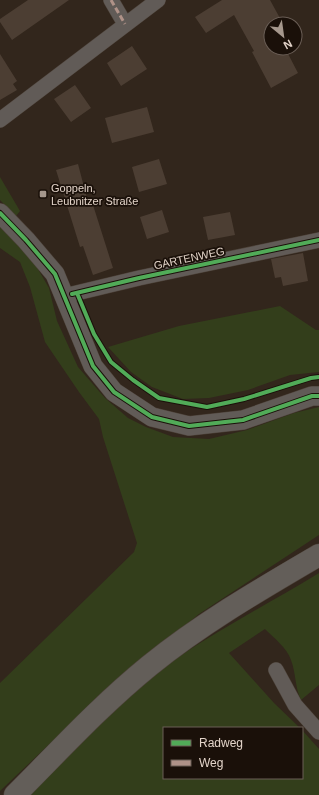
<svg xmlns="http://www.w3.org/2000/svg" width="319" height="795" font-family="Arial,sans-serif">
  <style>
    .green { fill: #333e1b }
    .building { fill: #4c3e33 }
    .lines { fill: none; stroke-linecap: round; stroke-linejoin: round }
    .minor-casing { stroke: #4d4239; stroke-width: 16 }
    .tertiary-casing { stroke: #4d4239; stroke-width: 20 }
    .secondary-casing { stroke: #4d4239; stroke-width: 23 }
    .minor { stroke: #615b57; stroke-width: 15 }
    .tertiary { stroke: #615b57; stroke-width: 19 }
    .secondary { stroke: #635e59; stroke-width: 22 }
    .quiet { stroke: #af9288; stroke-width: 3; stroke-dasharray: 6 3; stroke-linecap: butt }
    .cycleway-casing { stroke: #1a1009; stroke-width: 6 }
    .cycleway { stroke: #51ab58; stroke-width: 4 }
    .poi-dot { fill: #a5978c; stroke: #1a1009; stroke-width: 1.5 }
    .labels { text-anchor: middle; dominant-baseline: central; stroke-width: 3.5; stroke-linejoin: round; paint-order: stroke }
    .poi-label { font-size: 11px; fill: #e3d4c9; stroke: #1a1009; text-anchor: start }
    .street-label { font-size: 11px; fill: #e3d4c9; stroke: #1a1009 }
  </style>
  <rect width="100%" height="100%" fill="#32261c"/>
  <path class="green" d="M0,177L20,211L16,216L0,200Z
    M0,226L16,242L35,264L49,288L57,321L78,367L105,398L128,418L146,427L173,437L209,439L247,430L294,413L319,407V535L199,614L99,697L0,791V683L134,552L137,543L103,437L99,419L79,392L45,342L30,287L20,262L0,248Z
    M280,306L316,330H319V372L290,375L248,390L209,398L183,399L152,387L131,372L108,347L179,326Z
    M319,573V685L301,700C295,688 296,673 291,660C287,648 274,638 265,629L229,653L274,703L300,728H164V778H302V730L319,749V795H29C70,753 109,708 156,673C207,635 265,606 319,573Z"/>
  <path class="building" d="M28,0H69L12,40L0,22V19Z
    M222,0H270L281,20L271,24V48H285L298,73L271,88L252,52L254,51L234,15L206,33L195,17Z
    M132,46L147,69L121,86L107,63Z
    M0,54L17,81L13,84L17,90L0,100Z
    M75,85L91,108L71,122L54,99Z
    M147,107L154,132L112,143L105,118Z
    M159,159L167,184L139,192L132,167Z
    M78,164L89,206L93,205L113,268L93,275L83,246L80,247L56,170Z
    M162,210L169,232L147,239L140,217Z
    M230,212L235,235L208,240L203,217Z
    M303,253L308,281L283,286L281,277L275,278L271,259Z"/>
  <g class="lines">
    <g class="minor-casing">
      <path id="minor" d="M111,0L125,24
        M0,120L158,0
        M64,296L139,278L319,240
        M276,670L295,705L319,732"/>
    </g>
    <g class="tertiary-casing">
      <path id="tertiary" d="M0,213L26,240L55,274L93,366L114,392L152,417L189,426L243,420L312,396H319"/>
    </g>
    <g class="secondary-casing">
      <path id="secondary" d="M15,795C59,751 100,706 149,666C202,623 261,589 319,555"/>
    </g>
    <use href="#minor" class="minor"/>
    <use href="#tertiary" class="tertiary"/>
    <use href="#secondary" class="secondary"/>
    <path class="quiet" d="M111,0L125,24"/>
    <g class="cycleway-casing">
      <path id="cycleway" d="M0,213L26,240L55,274L93,366L114,392L152,417L189,426L243,420L312,396H319
        M77,293L94,334L111,362L133,380L159,398L207,407L244,399L311,378L319,377
        M72,294L139,278L319,240"/>
    </g>
    <use href="#cycleway" class="cycleway"/>
  </g>
  <rect class="poi-dot" x="39" y="190" width="8" height="8" rx="2"/>
  <g class="labels">
    <g class="poi-label">
      <text x="51" y="188">Goppeln,<tspan x="51" dy="13">Leubnitzer Straße</tspan></text>
    </g>
    <g class="street-label">
      <text transform="translate(189 258) rotate(-12)">GARTENWEG</text>
    </g>
  </g>
  <rect x="163" y="727" width="140" height="52" fill="#1a1009" stroke="#6a5e56"/>
  <rect x="171" y="740" width="20" height="6" fill="#51ab58" stroke="#6a5e56"/>
  <text x="199" y="747" font-size="12" fill="#e3d4c9">Radweg</text>
  <rect x="171" y="760" width="20" height="6" fill="#af9288" stroke="#6a5e56"/>
  <text x="199" y="767" font-size="12" fill="#e3d4c9">Weg</text>
  <g transform="translate(283 36) rotate(151)"><circle r="19" fill="#1a1009" stroke="#6a5e56"/>
  <path d="M0-3L7 15L0 10L-7 15Z" fill="#a5978c"/>
  <text y="-6" font-size="11" font-weight="bold" text-anchor="middle" fill="#e3d4c9">N</text>
  </g>
</svg>
